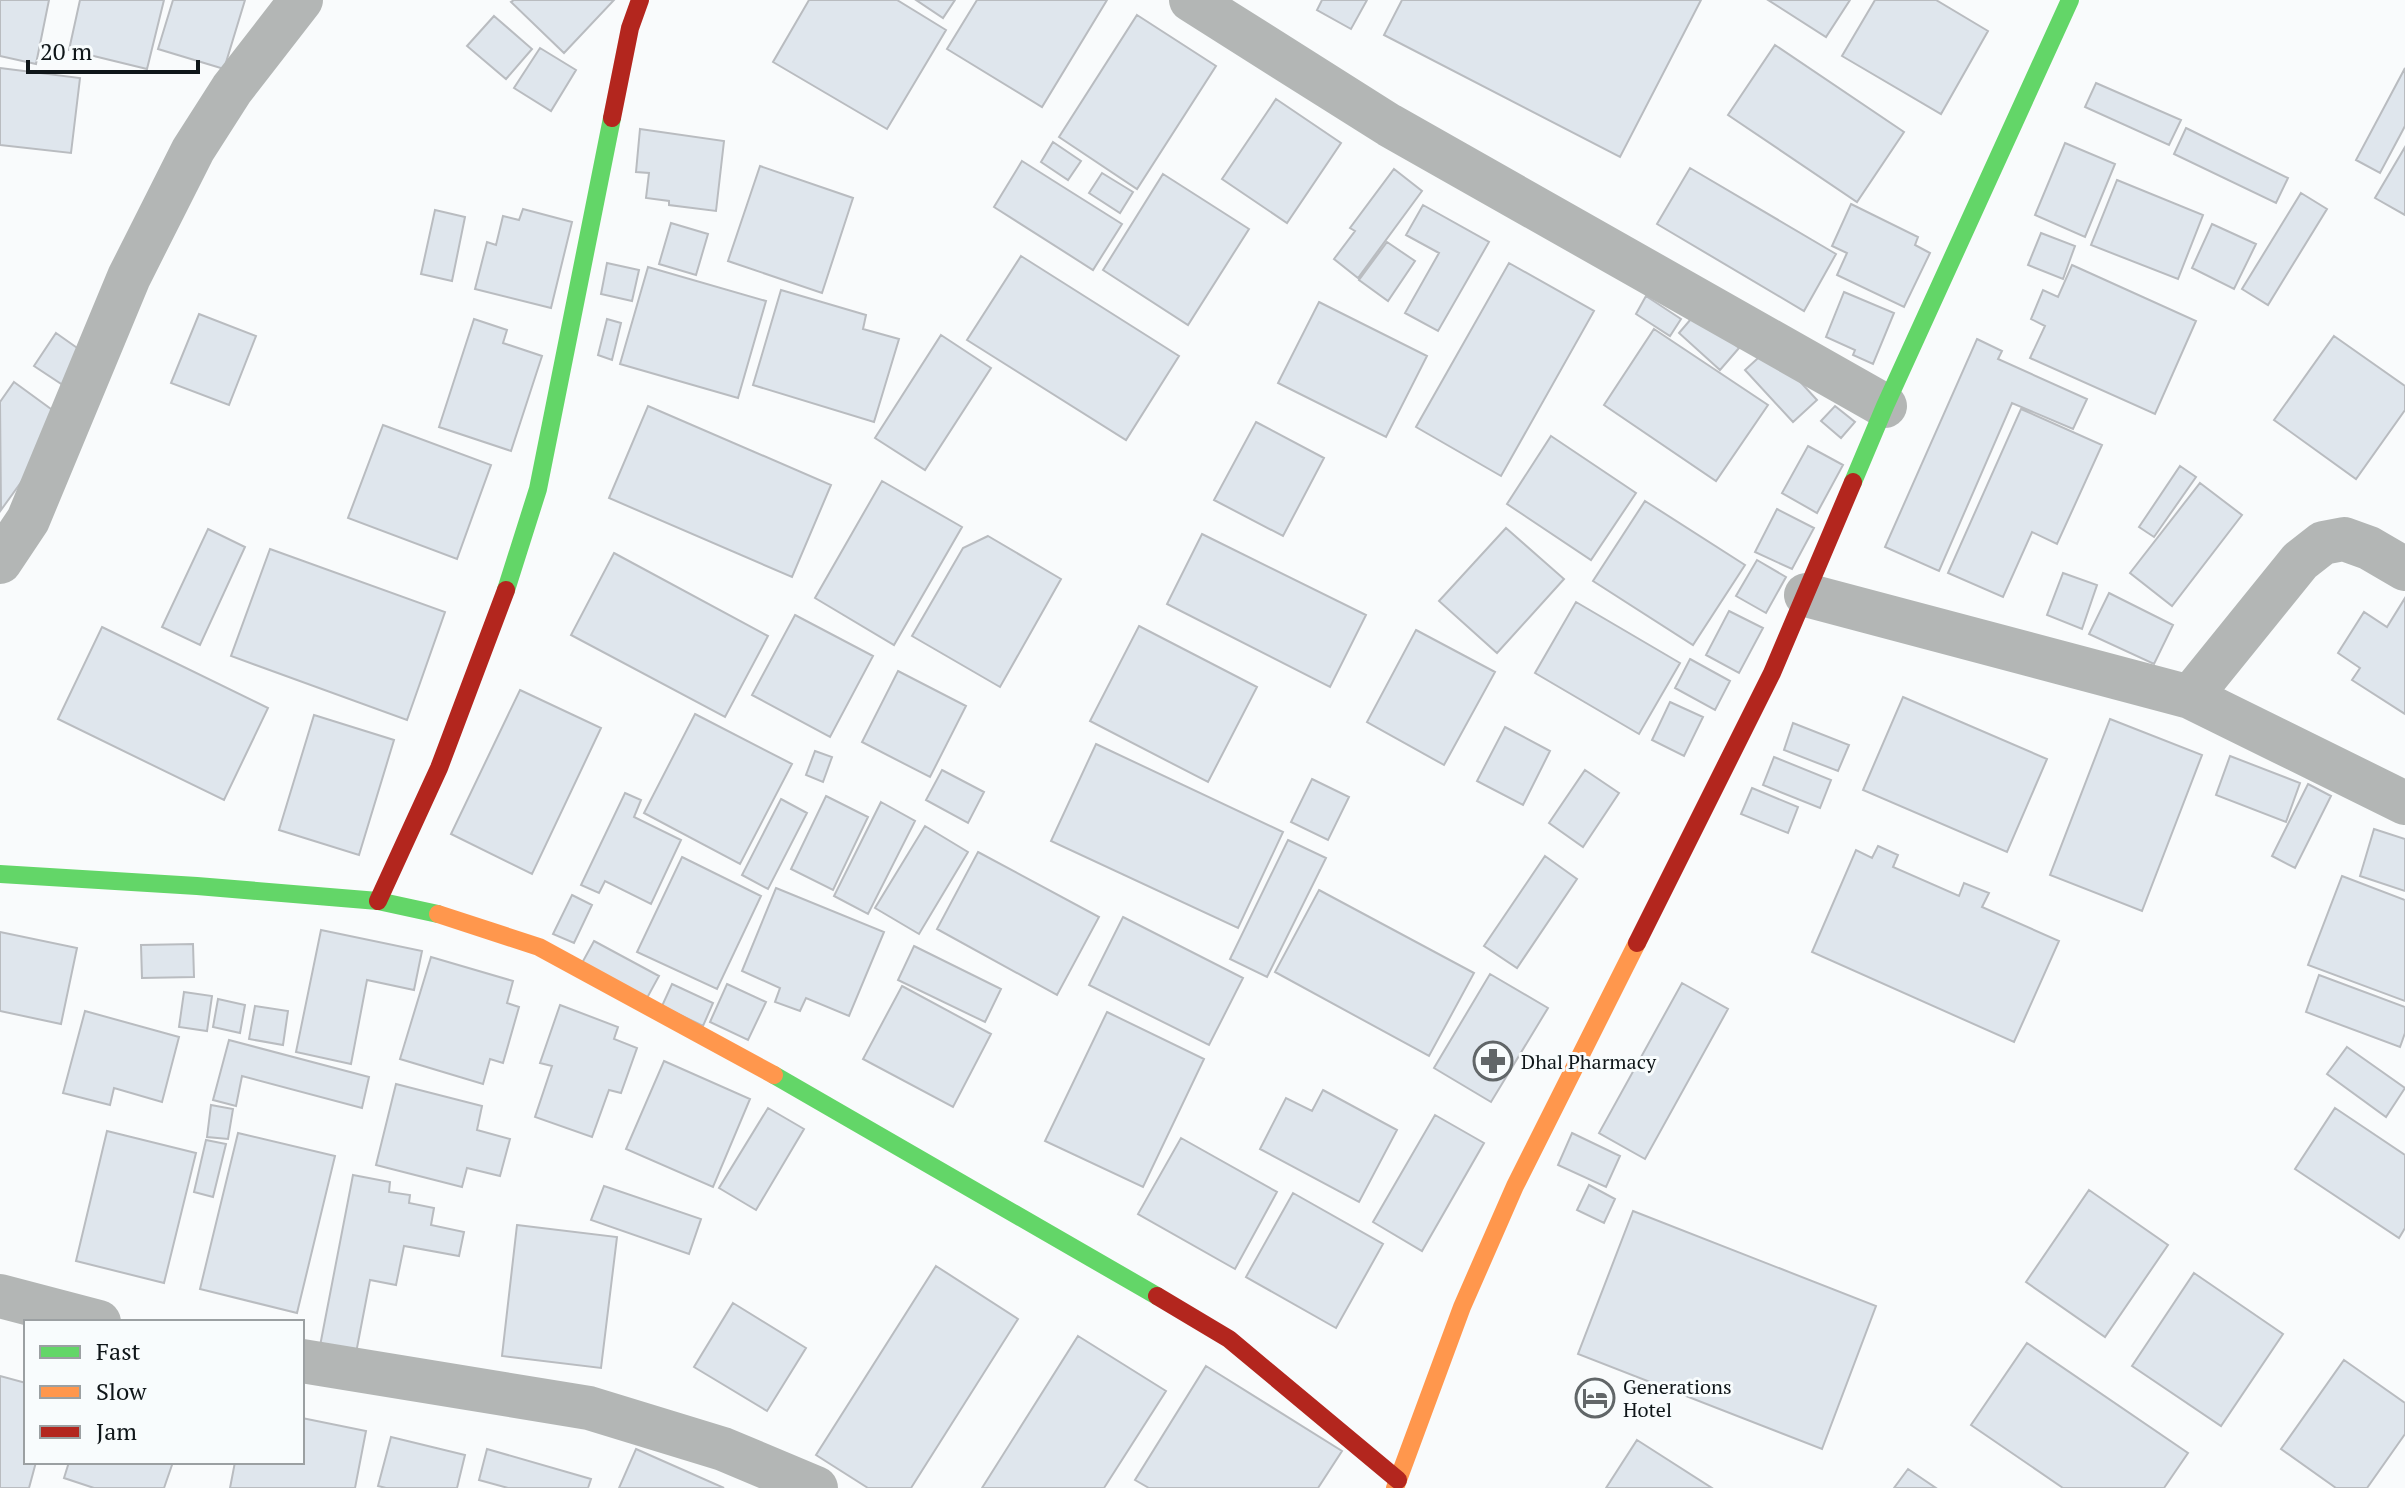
<svg xmlns="http://www.w3.org/2000/svg" width="2405" height="1488" font-family="'PT Serif',serif">
  <style>
    .building { fill: #dfe6ed; stroke: #b9bcc0; stroke-width: 2 }
    .lines { fill: none; stroke-linecap: round; stroke-linejoin: round }
    .street { stroke: #b3b6b5; stroke-width: 44 }
    .fast { stroke: #63d668; stroke-width: 18 }
    .slow { stroke: #ff974d; stroke-width: 18 }
    .jam { stroke: #b3261e; stroke-width: 18 }
    .labels { text-anchor: middle; dominant-baseline: central; stroke-width: 6; stroke-linejoin: round; paint-order: stroke }
    .poi-label { font-size: 20px; fill: #0f1619; stroke: #f8fcfd; text-anchor: start }
  </style>
  <rect width="100%" height="100%" fill="#f9fbfc"/>
  <path class="building" d="M0,0H49L36,64L0,56Z
    M80,0H164L147,69L69,50Z
    M173,0H245L224,69L158,49Z
    M514,0H614L564,53L511,2Z
    M809,0H897L946,30L887,129L773,62Z
    M916,0H955L943,18Z
    M977,0H1107L1042,107L947,49Z
    M1322,0H1367L1351,29L1317,10Z
    M1402,0H1701L1620,157L1384,35Z
    M1768,0H1850L1826,37Z
    M1875,0H1936L1988,31L1941,114L1842,56Z
    M1137,15L1216,66L1137,189L1059,137Z
    M494,16L532,49L506,79L467,46Z
    M1775,45L1904,132L1857,202L1728,115Z
    M540,48L576,70L551,111L514,88Z
    M0,68L80,78L71,153L0,145Z
    M2405,68V126L2380,173L2356,160Z
    M2096,83L2181,120L2169,145L2085,107Z
    M1276,99L1341,143L1287,223L1222,179Z
    M2186,128L2288,178L2276,203L2174,154Z
    M640,129L724,141L716,211L669,205V201L646,198L649,173L636,172Z
    M1053,142L1081,161L1068,180L1041,162Z
    M2065,143L2115,164L2085,237L2035,215Z
    M2405,147V215L2375,198Z
    M1022,161L1122,224L1093,270L994,207Z
    M760,166L853,198L822,293L728,261Z
    M1690,168L1836,254L1804,311L1657,224Z
    M1394,169L1422,191L1358,278L1334,259L1355,231L1350,228Z
    M1102,173L1133,192L1120,213L1089,193Z
    M1163,174L1249,229L1188,325L1103,270Z
    M2117,180L2203,215L2178,279L2091,245Z
    M2301,193L2327,209L2268,305L2242,289Z
    M1851,204L1918,237L1915,245L1930,253L1904,307L1837,275L1847,253L1832,246Z
    M1423,205L1489,242L1438,331L1405,313L1439,253L1406,235Z
    M523,209L572,222L551,308L475,289L487,242L496,245L503,216L519,220Z
    M435,210L465,217L452,281L421,274Z
    M671,223L708,234L696,275L659,264Z
    M2212,224L2256,244L2234,289L2192,268Z
    M2041,233L2075,246L2063,279L2028,265Z
    M1387,242L1415,261L1388,301L1359,280Z
    M1021,256L1179,356L1126,440L967,340Z
    M607,263L639,270L632,301L601,294Z
    M1509,263L1594,311L1501,476L1416,427Z
    M2072,265L2196,321L2155,414L2030,358L2045,326L2031,319L2043,290L2058,297Z
    M648,267L766,301L738,398L620,364Z
    M781,290L866,315L863,329L899,339L874,422L753,385Z
    M1844,292L1894,313L1873,364L1853,355L1855,350L1826,337Z
    M1646,296L1681,319L1670,336L1636,314Z
    M1319,302L1427,356L1386,437L1278,383Z
    M1697,312L1739,348L1720,370L1679,333Z
    M199,314L256,336L229,405L171,383Z
    M474,319L507,330L503,343L542,356L511,451L439,427Z
    M607,319L621,323L612,360L598,355Z
    M1654,329L1768,405L1716,481L1604,405Z
    M56,333L90,357L69,389L34,366Z
    M941,335L991,368L925,470L875,438Z
    M2334,336L2405,386V410L2356,479L2274,420Z
    M1977,339L2002,351L1998,359L2087,399L2073,429L2012,403L1939,571L1885,547Z
    M1769,348L1817,400L1793,422L1745,370Z
    M14,382L66,420L1,510L0,402Z
    M648,406L831,485L792,577L609,498Z
    M1835,406L1855,422L1841,438L1821,421Z
    M2021,409L2102,445L2057,544L2032,532L2003,597L1948,573Z
    M1256,422L1324,458L1283,536L1214,500Z
    M383,425L491,465L457,559L348,518Z
    M1551,436L1636,493L1591,560L1507,504Z
    M1808,446L1843,465L1817,513L1782,493Z
    M2180,466L2196,477L2154,537L2139,527Z
    M882,481L962,527L894,645L815,598Z
    M2200,483L2242,515L2172,606L2130,573Z
    M1645,501L1745,565L1693,645L1593,581Z
    M1777,509L1814,528L1792,569L1755,552Z
    M1506,528L1564,579L1497,653L1439,601Z
    M208,529L245,547L200,645L162,627Z
    M1202,534L1366,615L1330,687L1167,604Z
    M988,536L1061,579L1000,687L912,636L963,548Z
    M270,549L445,612L407,720L231,656Z
    M614,553L768,636L725,717L571,635Z
    M1757,560L1786,577L1766,613L1736,596Z
    M2063,573L2097,585L2082,629L2047,615Z
    M2109,593L2173,625L2154,664L2089,634Z
    M2405,598V714L2352,680L2360,668L2338,653L2364,612L2387,627Z
    M1576,602L1680,663L1639,734L1535,673Z
    M1729,611L1763,628L1739,673L1706,655Z
    M795,615L873,656L830,737L752,695Z
    M1139,626L1257,687L1208,782L1090,721Z
    M102,627L268,708L224,800L58,719Z
    M1416,630L1495,672L1444,765L1367,722Z
    M1690,659L1730,681L1715,710L1675,688Z
    M898,671L966,706L930,777L862,742Z
    M520,690L601,728L532,874L451,834Z
    M1903,697L2047,759L2007,852L1863,790Z
    M1670,702L1703,717L1684,756L1652,740Z
    M695,714L792,764L740,864L644,813Z
    M314,715L394,740L359,855L279,830Z
    M2110,719L2202,755L2142,911L2050,875Z
    M1793,723L1849,745L1838,771L1784,750Z
    M1505,727L1550,751L1523,805L1477,781Z
    M1096,744L1283,832L1238,928L1051,841Z
    M815,751L832,757L823,782L806,775Z
    M2230,756L2300,783L2286,822L2216,795Z
    M1774,757L1831,780L1820,808L1763,785Z
    M942,770L984,792L968,823L926,800Z
    M1585,770L1619,793L1583,847L1549,823Z
    M1312,779L1349,797L1328,840L1291,822Z
    M2308,784L2331,796L2295,868L2272,856Z
    M1752,788L1798,807L1788,833L1741,814Z
    M625,793L641,800L634,817L681,840L651,904L605,881L599,893L581,885Z
    M826,796L868,817L833,890L791,869Z
    M781,799L807,813L768,889L742,875Z
    M881,802L915,821L868,914L834,896Z
    M925,826L968,852L919,934L875,908Z
    M2374,829L2405,839V891L2360,876Z
    M1288,840L1326,858L1267,977L1230,959Z
    M1878,846L1898,855L1893,867L1959,896L1964,883L1989,893L1982,907L2059,941L2014,1042L1812,952L1856,850L1872,858Z
    M978,852L1099,917L1057,995L937,929Z
    M1545,856L1577,879L1517,968L1484,946Z
    M682,857L761,896L717,989L637,952Z
    M2342,876L2405,900V1001L2308,965Z
    M776,888L884,932L849,1016L806,998L800,1011L775,1002L780,988L742,971Z
    M1319,890L1474,973L1429,1056L1275,972Z
    M572,895L592,905L574,943L553,934Z
    M1123,917L1243,978L1209,1045L1089,985Z
    M321,930L422,951L414,990L367,980L351,1064L296,1052Z
    M0,932L77,948L61,1024L0,1011Z
    M594,941L659,976L647,998L582,963Z
    M193,944L194,977L142,978L141,945Z
    M914,946L1001,989L985,1022L898,980Z
    M431,957L513,981L507,1003L519,1007L503,1063L490,1059L483,1084L400,1059Z
    M1490,974L1548,1008L1491,1102L1434,1068Z
    M2319,975L2405,1007V1033L2400,1047L2306,1012Z
    M1682,983L1728,1009L1645,1159L1599,1133Z
    M672,984L713,1003L703,1026L662,1006Z
    M727,984L766,1002L748,1040L710,1022Z
    M902,986L991,1034L953,1107L863,1059Z
    M184,992L212,996L207,1031L179,1027Z
    M218,999L245,1005L240,1033L213,1027Z
    M560,1005L618,1027L614,1039L637,1048L621,1093L609,1090L592,1137L535,1117L552,1066L540,1063Z
    M255,1006L288,1011L283,1045L249,1039Z
    M85,1011L179,1037L162,1102L114,1088L110,1105L63,1093Z
    M1107,1012L1204,1059L1143,1187L1045,1141Z
    M229,1040L369,1077L362,1108L242,1076L236,1106L213,1100Z
    M2347,1047L2405,1088L2386,1117L2327,1074Z
    M664,1061L750,1099L713,1187L626,1149Z
    M396,1084L482,1106L477,1130L510,1139L500,1176L467,1168L462,1187L376,1165Z
    M1323,1090L1397,1130L1359,1202L1260,1149L1286,1098L1312,1111Z
    M211,1105L233,1109L228,1139L207,1137Z
    M768,1108L804,1129L756,1210L719,1188Z
    M2335,1108L2405,1155V1228L2399,1238L2295,1169Z
    M1435,1115L1484,1143L1422,1251L1373,1222Z
    M107,1131L196,1153L164,1283L76,1261Z
    M238,1133L335,1156L297,1313L200,1289Z
    M1572,1133L1620,1156L1606,1187L1558,1165Z
    M1181,1138L1277,1192L1235,1269L1138,1214Z
    M206,1140L226,1144L213,1197L194,1192Z
    M353,1175L390,1182L389,1192L410,1195L409,1203L434,1208L431,1225L464,1232L459,1256L404,1246L396,1285L370,1280L356,1353L320,1346Z
    M1589,1185L1615,1199L1604,1223L1577,1210Z
    M604,1186L701,1219L689,1254L591,1220Z
    M2089,1190L2168,1245L2105,1337L2026,1282Z
    M1293,1193L1383,1244L1336,1328L1246,1277Z
    M1633,1211L1876,1306L1822,1449L1578,1354Z
    M517,1225L617,1237L601,1368L502,1356Z
    M936,1266L1018,1319L911,1488H868L816,1455Z
    M2194,1273L2283,1334L2221,1426L2132,1366Z
    M733,1303L806,1348L767,1411L694,1367Z
    M1078,1336L1166,1391L1104,1488H982Z
    M2027,1343L2188,1453L2164,1488H2063L1971,1425Z
    M2344,1360L2405,1403V1434L2367,1488H2336L2281,1449Z
    M1206,1366L1342,1451L1318,1488H1149L1135,1480Z
    M0,1376L26,1383V1462H36L29,1488H0Z
    M302,1418L366,1431L355,1488H230L235,1462H302Z
    M391,1437L465,1455L457,1488H386L378,1486Z
    M1637,1440L1712,1488H1606Z
    M487,1449L591,1479L588,1488H508L479,1480Z
    M636,1449L654,1457L724,1488H619Z
    M69,1462H173L164,1488H94L64,1478Z
    M1908,1469L1936,1488H1894Z"/>
  <g class="lines">
    <path class="street" d="M1191,0L1389,125L1885,406
      M0,562L28,520L129,277L193,150L232,89L301,0
      M1806,595L2190,697L2405,803
      M2190,697L2300,561L2323,543L2344,539L2369,548L2405,569
      M0,1296L99,1322
      M302,1361L589,1408L723,1449L816,1488"/>
    <path class="fast" d="M1853,482L1885,406L2070,0
      M506,590L538,489L612,118
      M0,874L197,886L378,901L438,914
      M774,1075L1157,1296"/>
    <path class="slow" d="M438,914L539,947L774,1075
      M1395,1488L1462,1307L1515,1186L1637,943"/>
    <path class="jam" d="M612,118L630,28L640,0
      M378,901L439,768L506,590
      M1637,943L1772,673L1853,482
      M1157,1296L1229,1339L1398,1480"/>
  </g>
  <defs>
    <g id="pharmacy-ring" transform="scale(2)"><circle r="9.5" fill="#f8fcfd" stroke="#616668" stroke-width="1.5"/><path d="M-2-6h4v4h4v4h-4v4h-4v-4h-4v-4h4Z" fill="#616668"/></g>
    <g id="hotel-ring" transform="scale(2)"><circle r="9.5" fill="#f8fcfd" stroke="#616668" stroke-width="1.5"/><path d="M-6-4.5h1.5V1H6V5H4.5V3h-9V5H-6ZM-4 0a1.8 1.8 0 1 1 3.6 0ZM.5 0V-2.5h3Q6-2.5 6 0Z" fill="#616668"/></g>
  </defs>
  <g fill-rule="evenodd">
    <use href="#pharmacy-ring" x="1493" y="1061"/>
    <use href="#hotel-ring" x="1595" y="1398"/>
  </g>
  <g class="labels">
    <g class="poi-label">
      <text x="1521" y="1061">Dhal Pharmacy</text>
      <text x="1623" y="1386">Generations<tspan x="1623" dy="23">Hotel</tspan></text>
    </g>
  </g>
  <rect x="24" y="1320" width="280" height="144" fill="#f8fcfd" stroke="#9ba0a2" stroke-width="2"/>
  <rect x="40" y="1346" width="40" height="12" fill="#63d668" stroke="#9ba0a2" stroke-width="2"/>
  <text x="96" y="1360" font-size="24" fill="#0f1619">Fast</text>
  <rect x="40" y="1386" width="40" height="12" fill="#ff974d" stroke="#9ba0a2" stroke-width="2"/>
  <text x="96" y="1400" font-size="24" fill="#0f1619">Slow</text>
  <rect x="40" y="1426" width="40" height="12" fill="#b3261e" stroke="#9ba0a2" stroke-width="2"/>
  <text x="96" y="1440" font-size="24" fill="#0f1619">Jam</text>
  <path d="M28 60v12h170v-12" fill="none" stroke="#0f1619" stroke-width="4"/>
  <text x="40" y="60" font-size="24" fill="#0f1619" stroke="#f8fcfd" stroke-width="6" paint-order="stroke">20 m</text>
</svg>
